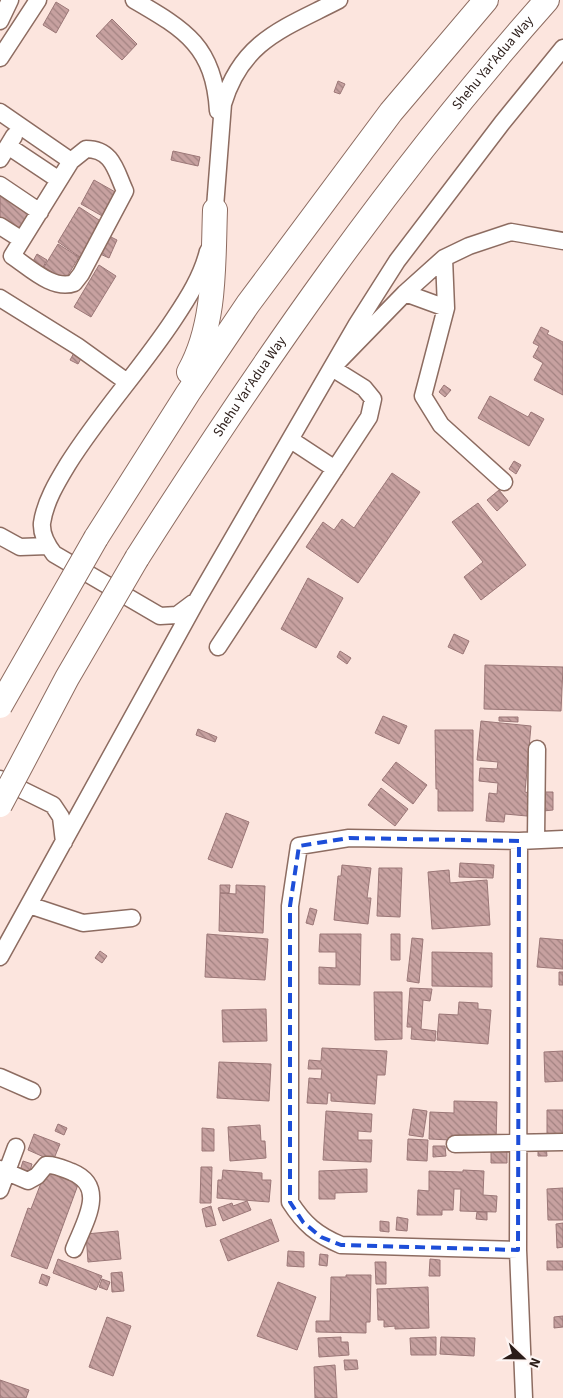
<svg xmlns="http://www.w3.org/2000/svg" width="563" height="1398" font-family="'Source Sans 3',sans-serif">
  <style>
    .building { fill: url(#building-back-hatch); stroke: #9b7777 }
    .lines { fill: none; stroke-linecap: round; stroke-linejoin: round }
    .minor-casing { stroke: #8d6c61; stroke-width: 19 }
    .highway-casing { stroke: #8d6c61; stroke-width: 26 }
    .minor { stroke: #fff; stroke-width: 16 }
    .highway { stroke: #fff; stroke-width: 24 }
    .highway-bridge-casing { stroke: #8d6c61; stroke-width: 26; stroke-linecap: butt }
    .highway-bridge { stroke: #fff; stroke-width: 24 }
    .marked { fill: none; stroke: #1d4ed8; stroke-width: 4; stroke-dasharray: 10 6; stroke-linejoin: round }
    .labels { text-anchor: middle; dominant-baseline: central; stroke-width: 4; stroke-linejoin: round; paint-order: stroke }
    .street-label { font-size: 14px; fill: #2a1c18; stroke: #fef6f4 }
  </style>
  <defs>
    <pattern id="building-back-hatch" width="6" height="6" patternUnits="userSpaceOnUse" patternTransform="scale(1.25)"><rect width="6" height="6" fill="#c7a1a0"/><path d="M-1 5l2 2M0 0l6 6M5-1l2 2" fill="none" stroke="#a28281"/></pattern>
  </defs>
  <rect width="100%" height="100%" fill="#fce5de"/>
  <path class="building" d="M56,2L69,10L56,33L43,25Z
    M112,19L137,44L122,60L96,36Z
    M338,81L345,84L340,94L334,92Z
    M173,151L200,157L198,166L171,160Z
    M94,180L117,193L104,217L81,204Z
    M0,193L32,211L21,231L0,219Z
    M79,207L102,222L80,257L58,242Z
    M107,235L117,240L109,258L98,253Z
    M58,244L79,257L65,280L44,267Z
    M37,254L47,260L42,269L32,263Z
    M99,265L116,276L91,317L74,307Z
    M541,327L549,331L547,334L563,342V395L534,380L543,363L533,357L539,346L533,343Z
    M75,351L83,355L78,364L70,360Z
    M444,385L451,390L445,397L439,392Z
    M490,396L528,417L531,412L544,419L529,446L478,418Z
    M514,461L521,465L516,474L509,469Z
    M392,473L420,492L358,583L306,547L323,522L334,530L342,519L354,528Z
    M499,490L508,501L497,511L487,500Z
    M478,503L526,565L481,600L464,577L483,562L452,522Z
    M308,578L343,598L316,648L281,629Z
    M454,634L469,641L463,654L448,647Z
    M340,651L351,658L347,664L337,657Z
    M485,665L563,667L561,711L484,709Z
    M383,716L407,726L399,744L375,733Z
    M499,717H518V722L499,721Z
    M481,721L531,726L525,792L529,793L527,816L505,814L504,822L486,821L489,793L497,794L498,783L479,781L480,768L497,769L498,762L477,760Z
    M198,729L217,737L215,742L196,735Z
    M435,730H473V811H438V789H436Z
    M396,762L427,785L413,804L382,780Z
    M381,788L408,809L395,826L368,805Z
    M543,792H553V810L543,811Z
    M226,813L249,822L232,868L208,859Z
    M460,863L494,865L493,878L459,877Z
    M342,865L371,868L367,898H371L368,924L334,920L338,876H341Z
    M379,868H402L400,917L377,916Z
    M449,870L450,883L487,880L490,925L432,929L428,872Z
    M220,885H230L229,893H220Z
    M236,885L265,886L263,933L219,931L220,893L236,894Z
    M310,908L317,910L313,925L306,923Z
    M207,934L268,939L265,980L205,977Z
    M320,934H361L360,985L319,984V967L336,968V952H319Z
    M391,934H400V960H391Z
    M412,938L423,939L419,983L407,981Z
    M540,938L563,940V969L537,967Z
    M100,951L107,956L102,963L95,958Z
    M432,952L492,953V987L432,986Z
    M559,972H563V985H559Z
    M410,988L432,989L430,1001L423,1000L421,1029L436,1031L435,1041L411,1039L412,1027H407Z
    M374,992H402V1039L375,1040Z
    M459,1002L478,1003V1009L491,1010L488,1044L437,1040L439,1014L458,1015Z
    M266,1009L267,1041L223,1042L222,1010Z
    M322,1048L387,1051L385,1075H377L375,1104L331,1101V1093H328L327,1104L307,1103L309,1078L321,1079L322,1069H308L309,1060L321,1061Z
    M563,1051V1081L545,1082L544,1052Z
    M219,1062L271,1064L269,1101L217,1098Z
    M454,1101L497,1102L496,1142L429,1139L430,1112L454,1113Z
    M413,1109L427,1111L423,1137L409,1135Z
    M547,1110H563V1136H547Z
    M326,1111L372,1114L371,1132L358,1131V1140H372L371,1162L323,1160Z
    M58,1124L67,1128L64,1135L55,1131Z
    M260,1125L261,1141H265L266,1158L230,1161L228,1127Z
    M202,1128L214,1129V1151H202Z
    M34,1134L60,1144L53,1161L28,1150Z
    M408,1139L428,1140L427,1161L407,1160Z
    M546,1145L547,1156H538V1146Z
    M433,1146H445L446,1156L433,1157Z
    M491,1150H507V1163H491Z
    M23,1161L32,1164L29,1174L20,1171Z
    M201,1167H212L211,1203H200Z
    M367,1169V1192L335,1193V1199H319V1171Z
    M46,1170L79,1182L47,1269L11,1256L28,1208L31,1209Z
    M223,1170L262,1173V1180H271L269,1202L217,1198L218,1180H222Z
    M463,1170L484,1171L483,1195L497,1196L496,1212L460,1211L461,1189H454L453,1210H442V1215H417L418,1190L429,1191V1171L463,1172Z
    M563,1188V1220H548L547,1189Z
    M247,1201L251,1210L223,1221L218,1208L232,1203L233,1206Z
    M211,1206L216,1225L206,1227L202,1209Z
    M477,1212H487V1220L476,1219Z
    M397,1217L408,1219L407,1231L396,1230Z
    M271,1219L279,1241L228,1261L220,1240Z
    M380,1221L389,1222V1232L380,1231Z
    M563,1223V1247L557,1248L556,1224Z
    M118,1231L121,1259L88,1262L86,1234Z
    M288,1251L304,1252V1267L287,1266Z
    M320,1254L328,1255L327,1266L319,1265Z
    M58,1259L102,1276L96,1290L53,1273Z
    M430,1259L440,1260V1276H429Z
    M547,1261H563V1270H547Z
    M375,1262H386V1284H376Z
    M122,1272L124,1291L112,1292L111,1273Z
    M42,1274L50,1277L47,1286L39,1283Z
    M346,1275H371L370,1322H366V1333L316,1332V1321H330L331,1277H346Z
    M102,1279L110,1282L107,1290L99,1287Z
    M278,1282L316,1297L297,1350L257,1336Z
    M428,1287L429,1328L395,1329V1326L384,1327V1320H378L377,1289Z
    M563,1316V1327L554,1328V1317Z
    M107,1317L131,1326L113,1376L89,1367Z
    M341,1337V1342H348L349,1355L319,1357L318,1338Z
    M436,1337V1355H411L410,1338Z
    M441,1337L475,1338L474,1356L440,1354Z
    M344,1360H357L358,1369L345,1370Z
    M335,1365L337,1398H315L314,1367Z
    M0,1380L29,1390L26,1398H0Z"/>
  <g class="lines">
    <g class="minor-casing">
      <path id="minor" d="M134,0C186,30 214,47 218,111
        M0,21L10,0
        M0,58L38,0
        M0,112L71,161
        M8,146L59,180
        M86,149C113,149 116,172 125,191L81,274L74,283C53,291 29,267 12,256L71,161Z
        M0,159L14,136
        M0,185L40,212
        M214,220L223,104C242,40 285,28 339,0
        M0,226L22,240
        M444,258L446,308L423,396L441,425L504,482
        M405,293L446,308
        M0,298L77,346L127,382
        M291,440L335,469
        M0,536L20,547L48,546
        M193,603L177,615L160,616L54,554C47,545 41,535 42,523C45,502 57,482 68,464C100,413 141,369 174,319C188,298 202,276 208,251
        M218,647L369,417L373,399L364,388L332,368L405,293L444,258L469,246L511,232L563,241
        M0,779L53,805L61,817L64,842
        M536,839L537,749
        M519,841L518,1250L524,1398
        M29,905L83,923L132,918
        M0,957L197,600L357,324L397,261L502,123L563,48
        M0,1077L32,1091
        M455,1144L563,1142
        M0,1169L28,1181L37,1176L46,1165C55,1164 64,1169 72,1172C108,1187 84,1223 74,1249
        M0,1190L16,1147
        M518,1250L341,1245C317,1235 304,1224 290,1202V906L299,846L349,838L519,841L563,839"/>
    </g>
    <g class="highway-casing">
      <g id="highway">
        <path d="M189,372C216,324 213,264 215,210"/>
        <path d="M96,538L188,393L248,304L391,112L486,0"/>
        <path id="s1" d="M137,558C261,363 393,173 547,0"/>
      </g>
    </g>
    <use href="#minor" class="minor"/>
    <use href="#highway" class="highway"/>
    <g class="highway-bridge-casing">
      <path id="highway-bridge" d="M0,706L96,538
        M0,805L67,678L137,558"/>
    </g>
    <use href="#highway-bridge" class="highway-bridge"/>
  </g>
  <path class="marked" d="M349,838L519,841L518,1250L341,1245L321,1237L303,1222L290,1202V906L299,846Z"/>
  <g class="labels">
    <g class="street-label">
      <text stroke="none"><textPath href="#s1" startOffset="610">Shehu Yar'Adua Way</textPath></text>
      <text stroke="none"><textPath href="#s1" startOffset="205">Shehu Yar'Adua Way</textPath></text>
    </g>
  </g>
  <g transform="translate(523 1358) rotate(112)" stroke="#fef6f4" stroke-width="4" paint-order="stroke">
  <path d="M0-4L9 19L0 12L-9 19Z" fill="#2a1c18"/>
  <text y="-8" font-size="14" font-weight="bold" text-anchor="middle" fill="#2a1c18">N</text>
  </g>
</svg>
